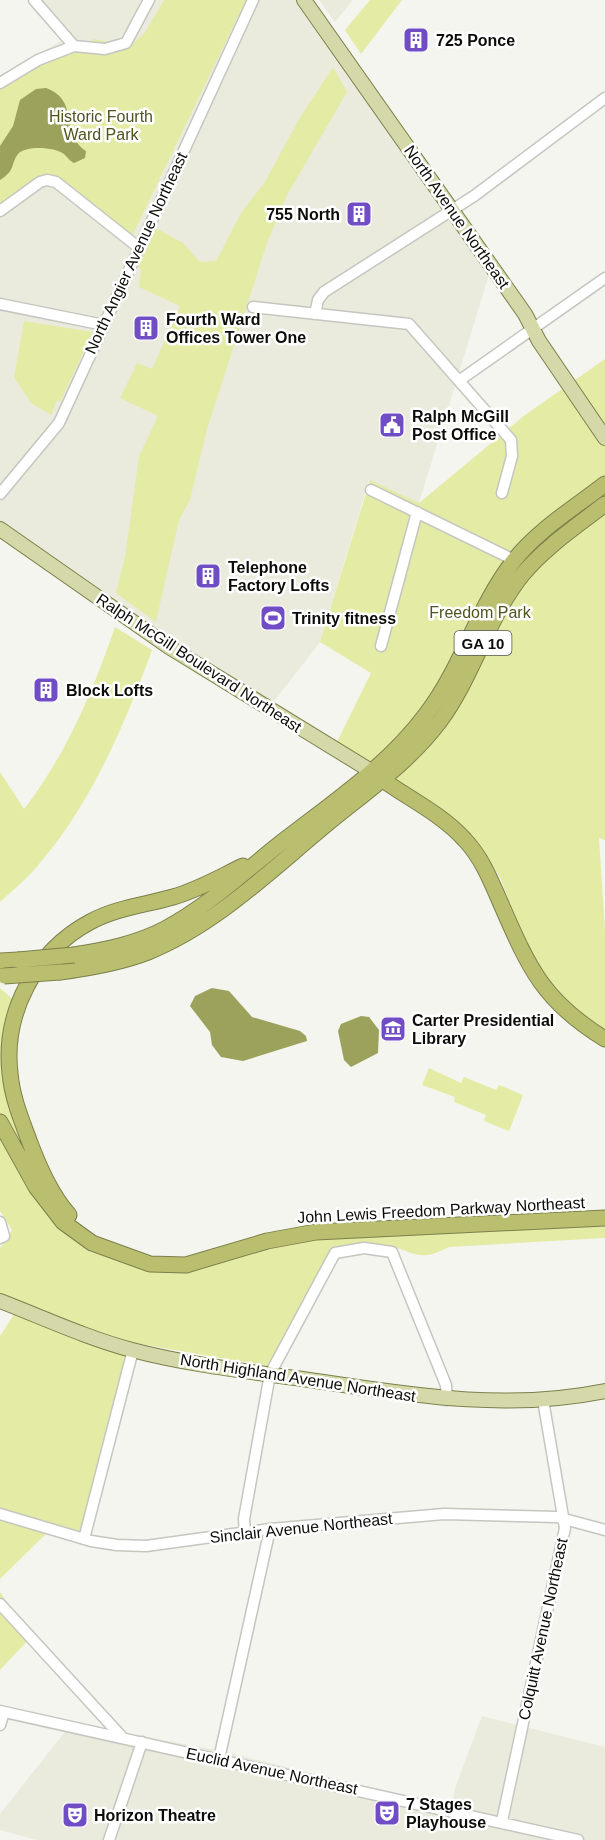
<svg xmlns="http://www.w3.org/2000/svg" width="605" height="1840" font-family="Helvetica,sans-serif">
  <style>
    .built { fill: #eaebdd }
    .green { fill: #e4eba5 }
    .water { fill: #9ca25b }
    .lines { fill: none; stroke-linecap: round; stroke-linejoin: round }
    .minor-casing { stroke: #c5c6c0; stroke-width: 13 }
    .major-casing { stroke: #7c804c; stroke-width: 16 }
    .highway-casing { stroke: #7c804c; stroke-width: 17 }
    .minor { stroke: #fff; stroke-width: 10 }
    .major { stroke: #d5d9a9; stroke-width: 14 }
    .highway { stroke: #b9bf6f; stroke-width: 15 }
    .highway-bridge-casing { stroke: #7c804c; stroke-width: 17; stroke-linecap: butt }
    .highway-bridge { stroke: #b9bf6f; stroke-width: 15 }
    .labels { text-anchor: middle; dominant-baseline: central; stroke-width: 5; stroke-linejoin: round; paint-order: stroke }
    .shield { fill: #fff; stroke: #555554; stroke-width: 1.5 }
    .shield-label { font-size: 15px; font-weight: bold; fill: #0c0c0a }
    .poi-label { font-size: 16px; font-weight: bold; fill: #0c0c0a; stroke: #fff; text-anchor: start }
    .park-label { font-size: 16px; fill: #50541f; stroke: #fff }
    .street-label { font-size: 16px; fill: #0c0c0a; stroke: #fff }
  </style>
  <rect width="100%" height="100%" fill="#f4f5ee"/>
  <path class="built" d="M33,0H302L491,268L419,503L369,480L320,642L269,708L0,532V75L66,38Z
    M319,0H353L335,22Z
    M482,1716L605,1747V1840H37L0,1830V1814L72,1723L222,1751L451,1808L455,1788Z"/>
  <path class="green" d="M164,0H246L132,236L53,186H43L0,216V87L35,66L80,51L94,39L129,46L144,34Z
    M370,0H402L361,54L345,30Z
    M333,67L347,92L287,195L267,243L207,429L190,500L179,520L156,622L116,593L125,557L139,456L158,416L120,398L137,363L152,369L180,306L139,287L141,270L135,264L152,226L183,243L200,262L216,261L241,213L265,182L299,119Z
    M24,321L93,332L60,402L57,400L51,415L31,403L14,377Z
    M605,359V840L599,838L605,930V1029L552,993L530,956L500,877L478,845L331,754L371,673L320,642L370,480L419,503L525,415Z
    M115,627L152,650C125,724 91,804 39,864C28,878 13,890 0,902V772L24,809C66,755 93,691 115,627Z
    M0,988L16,1002L6,1053L46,1186L0,1116Z
    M429,1068L461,1083L464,1077L496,1090L499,1085L523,1095L509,1131L484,1121L486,1115L454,1102L455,1097L422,1085Z
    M0,1129L49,1212L136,1266L330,1235L605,1221V1238L449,1247C418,1263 416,1252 387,1245C371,1242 347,1249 331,1251L268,1366L134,1343L83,1532L52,1528L0,1579V1336L20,1305L0,1297V1248L12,1230L0,1211Z
    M0,1592L31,1637L0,1670Z"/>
  <path class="water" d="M46,88C81,101 58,132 86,151L85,158L74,163C69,160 68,158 64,154C55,147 26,145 18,154C10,165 16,170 0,180V146L13,126L20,100L36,89Z
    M212,988L229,991L252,1017L300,1031L306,1036L307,1041L243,1061L221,1057L212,1045L210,1032L190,1006L195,996Z
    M361,1016L369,1017L379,1030L378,1053L351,1067L344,1060L338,1031L341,1024Z"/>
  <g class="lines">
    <g class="minor-casing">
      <path id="minor" d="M34,0L74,46
        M0,83L38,60L74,46L105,49L126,43L149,0
        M0,211L40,182L47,180L56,182L138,247
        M0,304L104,325
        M253,307L409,324L511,440L512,456L502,493
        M315,314L318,300L324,292L474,196L605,98
        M460,380L605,278
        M371,490L514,560
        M0,494L59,423L253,0
        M381,646L417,512
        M0,1222L4,1236L0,1238
        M0,1514L91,1541L117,1545L146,1546L270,1529L444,1514L557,1517L605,1530
        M245,1532L244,1519L270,1374L335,1253L364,1248L392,1252L446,1385L447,1400
        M84,1539L133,1350
        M0,1604L121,1736
        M0,1711L578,1840
        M0,1725L4,1712
        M219,1759L270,1529
        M502,1821L565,1528L543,1400
        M109,1840L142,1742"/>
    </g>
    <g class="major-casing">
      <path id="major" d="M304,0L525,314L539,341L605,438
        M0,529L169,647L371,771
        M0,1301C44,1318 87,1338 132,1350C197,1367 264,1373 330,1383C423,1397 512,1410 605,1391"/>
    </g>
    <g class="highway-casing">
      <path id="highway" d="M376,775C405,797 441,813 465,840C482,858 491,881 501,904C529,968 543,1001 605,1039
        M74,955C106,950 136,944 165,929C208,906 244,872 282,842C332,803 389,765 427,713C462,667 477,609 512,563C536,531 574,508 605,484
        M0,961L18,960
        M60,972C90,968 120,963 148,952C218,924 275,866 333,819C370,789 411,760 440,721C473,676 487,619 522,575C545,547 577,526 605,504
        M0,1122L36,1187L63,1222L92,1243L150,1264L186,1265L267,1241L316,1232L605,1218
        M69,1215C51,1194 40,1169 30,1143C22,1121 12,1098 10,1073C3,1012 36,951 90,922C115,908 145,905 173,897C198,890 220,877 243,866"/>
    </g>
    <use href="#minor" class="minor"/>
    <use href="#major" class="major"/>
    <use href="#highway" class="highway"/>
    <g class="highway-bridge-casing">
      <path id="highway-bridge" d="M18,960L74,955
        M4,976L60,972"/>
    </g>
    <use href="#highway-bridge" class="highway-bridge"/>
  </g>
  <defs>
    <g id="building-square" transform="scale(1.35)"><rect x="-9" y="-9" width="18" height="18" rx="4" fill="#704cc5" stroke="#fff"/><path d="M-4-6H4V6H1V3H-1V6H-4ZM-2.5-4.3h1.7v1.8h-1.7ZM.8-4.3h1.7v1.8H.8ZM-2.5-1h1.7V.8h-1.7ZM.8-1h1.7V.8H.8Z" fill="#fff"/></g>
    <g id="civic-square" transform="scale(1.35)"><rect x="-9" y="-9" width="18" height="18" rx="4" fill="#704cc5" stroke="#fff"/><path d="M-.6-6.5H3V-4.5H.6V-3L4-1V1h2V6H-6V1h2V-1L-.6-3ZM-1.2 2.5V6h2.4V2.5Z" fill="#fff"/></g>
    <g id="stadium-square" transform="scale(1.35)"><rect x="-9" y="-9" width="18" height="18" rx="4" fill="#704cc5" stroke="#fff"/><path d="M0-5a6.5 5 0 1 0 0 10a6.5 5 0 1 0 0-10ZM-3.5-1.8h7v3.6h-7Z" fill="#fff"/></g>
    <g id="museum-square" transform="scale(1.35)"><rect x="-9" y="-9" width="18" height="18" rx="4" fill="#704cc5" stroke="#fff"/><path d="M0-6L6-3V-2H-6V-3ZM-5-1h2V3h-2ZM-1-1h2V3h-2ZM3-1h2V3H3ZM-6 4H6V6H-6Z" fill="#fff"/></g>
    <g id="theatre-square" transform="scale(1.35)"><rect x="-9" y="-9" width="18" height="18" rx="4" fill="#704cc5" stroke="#fff"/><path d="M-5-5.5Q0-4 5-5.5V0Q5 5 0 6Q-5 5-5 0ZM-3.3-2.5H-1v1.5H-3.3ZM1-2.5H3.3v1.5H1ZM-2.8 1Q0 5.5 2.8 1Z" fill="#fff"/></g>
  </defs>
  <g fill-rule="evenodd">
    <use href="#building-square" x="416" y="40"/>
    <use href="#building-square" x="359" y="214"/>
    <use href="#building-square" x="146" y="328"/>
    <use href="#civic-square" x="392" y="425"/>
    <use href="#building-square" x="208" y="576"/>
    <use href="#stadium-square" x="273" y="618"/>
    <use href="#building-square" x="46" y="690"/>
    <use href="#museum-square" x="393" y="1029"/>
    <use href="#theatre-square" x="387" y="1813"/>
    <use href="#theatre-square" x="75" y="1815"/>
  </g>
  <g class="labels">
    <rect class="shield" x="454.5" y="631" width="57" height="24" rx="4.5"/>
    <g class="shield-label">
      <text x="483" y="643">GA 10</text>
    </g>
    <g class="poi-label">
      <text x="436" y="40">725 Ponce</text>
      <text x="340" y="214" text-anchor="end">755 North</text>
      <text x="166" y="319">Fourth Ward<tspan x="166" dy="18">Offices Tower One</tspan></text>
      <text x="412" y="416">Ralph McGill<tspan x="412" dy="18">Post Office</tspan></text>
      <text x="228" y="567">Telephone<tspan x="228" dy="18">Factory Lofts</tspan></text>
      <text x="292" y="618">Trinity fitness</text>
      <text x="66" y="690">Block Lofts</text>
      <text x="412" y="1020">Carter Presidential<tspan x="412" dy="18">Library</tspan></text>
      <text x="406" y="1804">7 Stages<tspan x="406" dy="18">Playhouse</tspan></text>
      <text x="94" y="1815">Horizon Theatre</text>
    </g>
    <g class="park-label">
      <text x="101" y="116">Historic Fourth<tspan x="101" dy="18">Ward Park</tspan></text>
      <text x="480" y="612">Freedom Park</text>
    </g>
    <g class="street-label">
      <text transform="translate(457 217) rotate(55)">North Avenue Northeast</text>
      <text transform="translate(136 253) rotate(-65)">North Angier Avenue Northeast</text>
      <text transform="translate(199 663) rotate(33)">Ralph McGill Boulevard Northeast</text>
      <text transform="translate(441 1210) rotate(-3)">John Lewis Freedom Parkway Northeast</text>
      <text transform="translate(298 1378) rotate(9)">North Highland Avenue Northeast</text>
      <text transform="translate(301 1528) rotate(-6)">Sinclair Avenue Northeast</text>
      <text transform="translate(543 1629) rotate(-78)">Colquitt Avenue Northeast</text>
      <text transform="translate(272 1771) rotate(12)">Euclid Avenue Northeast</text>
    </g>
  </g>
</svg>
